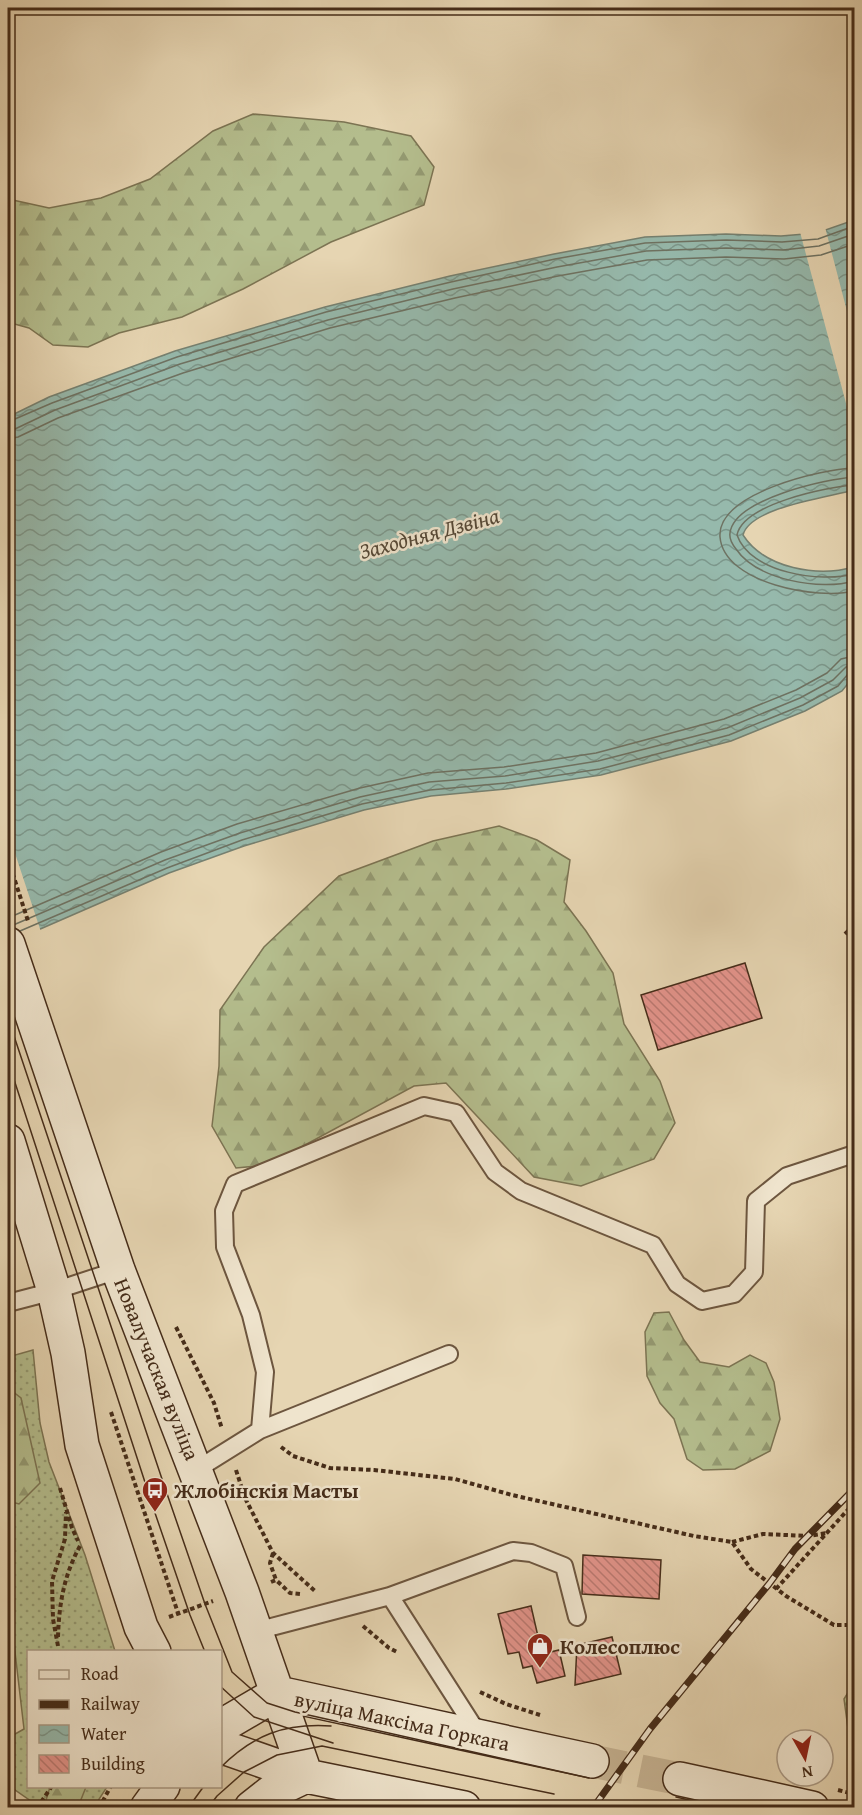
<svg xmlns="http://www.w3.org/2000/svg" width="862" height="1815" font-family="'Gentium Book Plus',serif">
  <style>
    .grass { fill: url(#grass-dots); stroke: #7c7453; stroke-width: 1.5 }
    .forest { fill: url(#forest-firs); stroke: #7c7453; stroke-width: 1.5 }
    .water { fill: url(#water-waves); stroke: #768171; stroke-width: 1.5 }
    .pier { fill: #e6d5b2 }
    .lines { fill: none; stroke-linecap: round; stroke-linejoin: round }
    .shore { stroke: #6e7262; stroke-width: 1.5 }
    .building { fill: url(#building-back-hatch); stroke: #452c19; stroke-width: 1.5 }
    .secondary-tunnel { stroke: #c6b393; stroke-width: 33; stroke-dasharray: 33 16; stroke-linecap: butt }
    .lane-casing { stroke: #6d563f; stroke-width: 20 }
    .secondary-casing { stroke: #452c19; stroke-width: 36 }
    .path { stroke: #452c19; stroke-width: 4; stroke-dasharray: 4.5 3; stroke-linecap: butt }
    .lane { stroke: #efe4cd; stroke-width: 16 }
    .secondary { stroke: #efe4cd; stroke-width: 33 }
    .tram { stroke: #452c19; stroke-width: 1.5 }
    .rail-casing { stroke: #452c19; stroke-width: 7 }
    .rail { stroke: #efe4cd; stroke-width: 4.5; stroke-dasharray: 14; stroke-linecap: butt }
    .labels { text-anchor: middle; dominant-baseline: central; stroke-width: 5; stroke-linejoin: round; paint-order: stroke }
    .street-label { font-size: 21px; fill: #452c19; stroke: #efe4cd }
    .poi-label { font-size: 21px; font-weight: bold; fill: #452c19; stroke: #efe4cd; text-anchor: start }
    .water-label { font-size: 22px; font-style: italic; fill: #554836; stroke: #efe4cd }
  </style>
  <defs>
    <pattern id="grass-dots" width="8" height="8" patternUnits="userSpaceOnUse" patternTransform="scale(1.5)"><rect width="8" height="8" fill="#b4bd8d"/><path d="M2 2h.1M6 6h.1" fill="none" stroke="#949a72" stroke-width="1.8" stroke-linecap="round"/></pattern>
    <pattern id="forest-firs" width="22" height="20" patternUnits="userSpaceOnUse" patternTransform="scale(1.5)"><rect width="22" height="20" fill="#b4bd8d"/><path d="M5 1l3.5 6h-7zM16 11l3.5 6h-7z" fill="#949a72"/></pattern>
    <pattern id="water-waves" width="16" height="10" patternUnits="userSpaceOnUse" patternTransform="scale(1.5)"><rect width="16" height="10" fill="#96b9ac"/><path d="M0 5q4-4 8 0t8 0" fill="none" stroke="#7c978b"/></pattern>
    <pattern id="building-back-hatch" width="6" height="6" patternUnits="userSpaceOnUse" patternTransform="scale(1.5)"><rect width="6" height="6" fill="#e4948c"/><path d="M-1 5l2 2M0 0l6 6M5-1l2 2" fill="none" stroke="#bb7972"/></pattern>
  </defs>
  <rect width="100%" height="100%" fill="#e6d5b2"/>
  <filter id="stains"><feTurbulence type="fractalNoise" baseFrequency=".00333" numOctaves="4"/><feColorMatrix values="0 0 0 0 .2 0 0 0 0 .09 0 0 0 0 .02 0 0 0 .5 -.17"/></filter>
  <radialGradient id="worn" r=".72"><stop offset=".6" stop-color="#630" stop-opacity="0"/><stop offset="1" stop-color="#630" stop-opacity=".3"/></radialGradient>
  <path class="grass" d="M33,1350L40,1423L49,1462L85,1555L115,1651L28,1652V1786L107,1787L94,1807L41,1808L8,1785V1738L24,1729L8,1592V1357Z"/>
  <path class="forest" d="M253,114L344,122L411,136L434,167L424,205L331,242L243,289L182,317L119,333L88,347L53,345L29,328L11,323L8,325V199L49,208L101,198L150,179L213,131Z
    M499,826L537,840L570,860L564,902L586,931L613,973L624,1024L660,1081L675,1123L654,1159L581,1186L534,1177L446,1083L414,1086L268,1165L236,1168L212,1126L219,1066L220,1010L264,947L339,876L433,841Z
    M669,1312L684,1340L700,1362L729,1367L750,1355L766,1363L774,1382L780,1419L770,1451L735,1469L703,1470L687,1459L674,1419L660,1403L647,1376L645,1332L654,1313Z
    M8,1388L21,1398L40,1483L19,1504L8,1501Z
    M854,1683V1744L849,1736L844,1699Z
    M50,1787V1786L86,1787L78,1807H44Z"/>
  <path class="water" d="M854,220V490C830,497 750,507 743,535C765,569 818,577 854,567V676L842,691L805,711L731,741L601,775L506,789L431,796L364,810L244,846L169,873L8,943V417L49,397L175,351L325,307L450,276L554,254L645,237L726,234L781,236L817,233Z"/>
  <path class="pier" d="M825,227L854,338V433L800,232Z
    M8,832L41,932L8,946Z"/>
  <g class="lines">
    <path class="shore" d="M8,422L52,403L177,357L326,312L451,282L555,259L645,243L726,240L782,242L818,239L854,226
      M8,430L15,429L55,410L180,364L328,320L453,289L557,267L646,251L726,248L783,250L819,246L854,234
      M8,439L18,437L58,418L183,373L330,328L455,298L558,276L647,260L726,257L784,259L821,255L854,244
      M854,468C822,469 717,493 720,537C724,584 819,600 854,591
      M854,477C826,479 734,499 730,533C729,539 732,544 736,549C757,580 821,591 854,581
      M854,485C827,487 743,504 737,535C750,573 821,583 854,574
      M8,918L161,852L237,824L360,788L428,773L504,767L596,753L724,719L796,690L827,673L841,659L854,656
      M11,926L165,860L240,833L360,797L429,782L505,776L598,761L727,728L800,698L833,680L846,667L854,665
      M20,931L167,868L242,840L362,804L430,790L506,783L600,769L729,735L803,705L838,686L848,674L854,673"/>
  </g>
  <path class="building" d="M745,963L762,1018L658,1050L641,995Z
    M583,1555L661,1560L659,1599L582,1594Z
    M531,1606L542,1654L559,1650L565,1676L537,1683L532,1666L523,1668L519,1652L508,1654L498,1614Z
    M612,1637L621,1674L575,1685L577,1645Z"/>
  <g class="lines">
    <path class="secondary-tunnel" d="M592,1761L680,1779"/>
    <g class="lane-casing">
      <path id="lane" d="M8,1303L54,1291L118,1270
        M260,1430L265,1372L251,1315L225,1247L224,1211L235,1184L424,1106L456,1113L495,1172L521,1191L653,1245L677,1284L702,1301L734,1294L754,1272L756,1201L787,1176L854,1154
        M196,1470L260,1430L449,1354
        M390,1596L479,1735
        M256,1631L390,1596L513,1551L531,1553L564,1566L577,1617"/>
    </g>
    <g class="secondary-casing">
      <path id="secondary" d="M8,944L118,1270L242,1592L306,1776
        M8,1141L54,1291L68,1353L82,1445L141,1627L154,1652
        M220,1727L278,1693L592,1761
        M220,1746L306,1776L464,1808
        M680,1779L812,1808
        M147,1808L163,1786
        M251,1808L270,1793L306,1776"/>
    </g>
    <path class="path" d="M8,859L28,921
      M845,934L854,925
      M176,1327L214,1403L222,1429
      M111,1412L178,1613
      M281,1447L293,1456L330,1468L374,1470L455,1479L512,1495L694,1536L732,1542L751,1569L786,1596L834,1625H854
      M236,1470L245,1498L273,1553L316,1592
      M60,1488L72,1528L78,1541
      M732,1542L763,1534L808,1536L827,1533
      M273,1553L270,1563L276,1580
      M271,1582L276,1580L290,1593L300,1594
      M776,1589L854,1503
      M169,1617L213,1601
      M363,1626L389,1648L397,1652
      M58,1637C59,1604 64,1575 80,1546
      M58,1646L53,1619L52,1581L65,1539L66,1512
      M480,1692L506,1704L540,1715
      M838,1790L854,1794
      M37,1808L52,1786
      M99,1808L111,1786"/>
    <use href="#lane" class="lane"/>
    <use href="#secondary" class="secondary"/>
    <path class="tram" d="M8,1018L164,1485L205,1604L232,1672L267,1703L295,1712L589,1778
      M8,1061L155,1513L190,1615L205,1652
      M220,1686L254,1717L333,1743
      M220,1768C253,1735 284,1723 331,1726
      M676,1797L724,1808
      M188,1808L204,1786
      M208,1808L217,1796L244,1772L277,1755L322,1746L554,1794"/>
    <g class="rail-casing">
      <path id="rail" d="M593,1808L650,1729L769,1584L795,1549L854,1489"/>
    </g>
    <use href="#rail" class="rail"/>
  </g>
  <defs>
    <g id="bus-pin" transform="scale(1.35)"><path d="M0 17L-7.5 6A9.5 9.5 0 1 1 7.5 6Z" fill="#8f2418" stroke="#efe4cd"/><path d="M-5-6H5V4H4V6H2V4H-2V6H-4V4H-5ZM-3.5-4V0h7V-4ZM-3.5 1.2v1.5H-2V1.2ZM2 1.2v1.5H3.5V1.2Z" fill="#fff"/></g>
    <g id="shop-pin" transform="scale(1.35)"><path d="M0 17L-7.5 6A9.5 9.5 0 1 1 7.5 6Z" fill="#8f2418" stroke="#efe4cd"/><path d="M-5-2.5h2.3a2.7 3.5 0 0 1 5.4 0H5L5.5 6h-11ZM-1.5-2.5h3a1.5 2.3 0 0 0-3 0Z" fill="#fff"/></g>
  </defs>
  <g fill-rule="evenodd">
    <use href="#bus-pin" x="155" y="1490"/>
    <use href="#shop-pin" x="540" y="1646"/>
  </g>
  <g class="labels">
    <g class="street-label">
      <text transform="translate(157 1369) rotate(68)">Новалучаская вуліца</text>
      <text transform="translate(402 1721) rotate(12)">вуліца Максіма Горкага</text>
    </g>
    <g class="poi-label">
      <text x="174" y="1490">Жлобінскія Масты</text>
      <text x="560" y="1646">Колесоплюс</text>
    </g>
    <g class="water-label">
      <text transform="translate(429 533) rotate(-15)">Заходняя Дзвіна</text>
    </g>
  </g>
  <rect width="862" height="1815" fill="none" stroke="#e6d5b2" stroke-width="30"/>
  <rect x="9" y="9" width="844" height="1797" fill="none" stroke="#452c19" stroke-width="3"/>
  <rect x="15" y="15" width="832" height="1785" fill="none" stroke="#452c19" stroke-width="1.5"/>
  <rect x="27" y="1650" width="195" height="138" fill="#efe4cd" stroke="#ab9a85" stroke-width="1.5"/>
  <rect x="39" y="1670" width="30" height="9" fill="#efe4cd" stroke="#ab9a85" stroke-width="1.5"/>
  <text x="81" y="1680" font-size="18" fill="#452c19">Road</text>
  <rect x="39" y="1700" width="30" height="9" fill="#452c19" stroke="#ab9a85" stroke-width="1.5"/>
  <text x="81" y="1710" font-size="18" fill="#452c19">Railway</text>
  <rect x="39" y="1725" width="30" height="18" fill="url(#water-waves)" stroke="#ab9a85" stroke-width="1.5"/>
  <text x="81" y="1740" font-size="18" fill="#452c19">Water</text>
  <rect x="39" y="1755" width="30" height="18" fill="url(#building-back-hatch)" stroke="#ab9a85" stroke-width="1.5"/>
  <text x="81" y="1770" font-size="18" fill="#452c19">Building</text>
  <g transform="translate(805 1758) rotate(171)"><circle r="28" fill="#efe4cd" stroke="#ab9a85" stroke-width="1.5"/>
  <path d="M0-4.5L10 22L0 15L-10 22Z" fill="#8f2418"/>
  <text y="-9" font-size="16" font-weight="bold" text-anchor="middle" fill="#452c19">N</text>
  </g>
  <rect width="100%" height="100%" filter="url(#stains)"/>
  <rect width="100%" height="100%" fill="url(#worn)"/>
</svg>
